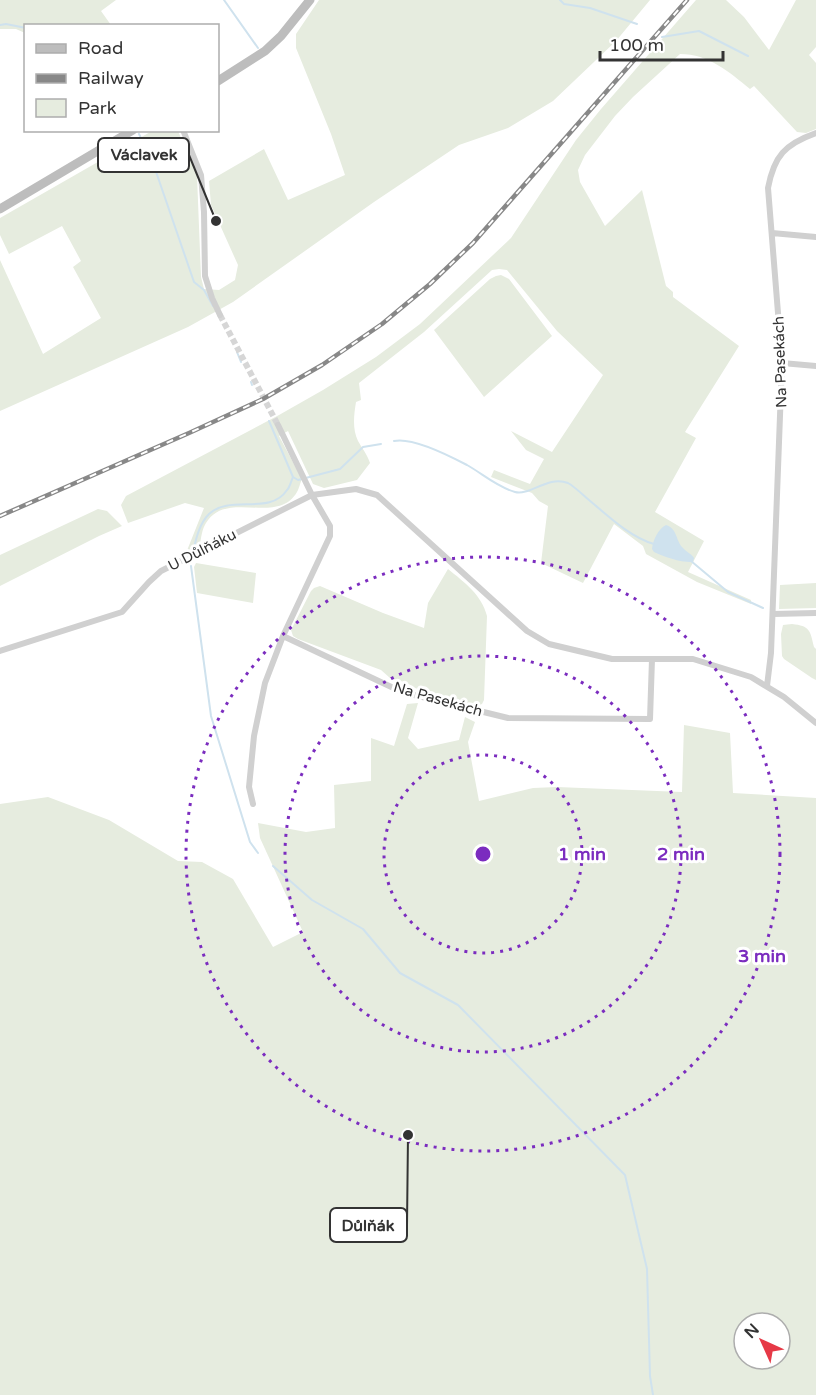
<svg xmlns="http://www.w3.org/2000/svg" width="816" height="1395" font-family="'Varela Round',sans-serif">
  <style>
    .green { fill: #e6ecdf; fill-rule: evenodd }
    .water { fill: #cfe2ee }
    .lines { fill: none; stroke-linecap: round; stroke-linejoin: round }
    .stream { stroke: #cfe2ee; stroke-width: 2 }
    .street-tunnel { stroke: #d6d6d6; stroke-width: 6; stroke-dasharray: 6 3; stroke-linecap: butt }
    .street { stroke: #d0d0d0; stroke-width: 6 }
    .secondary { stroke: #bdbdbd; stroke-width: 9 }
    .rail-casing { stroke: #888; stroke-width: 4.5 }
    .rail { stroke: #fff; stroke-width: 2; stroke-dasharray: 7; stroke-linecap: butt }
    .ring { fill: none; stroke: #7b2cbf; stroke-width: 3; stroke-dasharray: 3 6 }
    .labels { text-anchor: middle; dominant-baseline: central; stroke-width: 6; stroke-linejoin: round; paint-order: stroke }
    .street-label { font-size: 15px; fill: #333; stroke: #fff }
    .centre { fill: #7b2cbf; stroke: #fff; stroke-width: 3 }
    .ring-label { font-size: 18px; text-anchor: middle; font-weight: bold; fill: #7b2cbf; stroke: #fff; stroke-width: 6; stroke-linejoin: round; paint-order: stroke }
    .leader { fill: none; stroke: #333; stroke-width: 2 }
    .callout-dot { fill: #333; stroke: #fff; stroke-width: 2 }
    .callout { fill: #fff; stroke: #333; stroke-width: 2 }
    .callout-label { font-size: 16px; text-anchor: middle; font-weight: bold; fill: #333 }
  </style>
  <rect width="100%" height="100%" fill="#fff"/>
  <path class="green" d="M0,0H116L101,11L111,25L26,26L25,33L16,29H0Z
    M319,0H650L616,41L553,101L508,128L459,145L374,202L233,302L188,327L0,411V260L43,354L101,318L73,267L81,261L62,226L9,254L0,235V218L152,131H178L197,176L201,277L204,289L219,290L235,280L238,265L211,205L209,181L264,149L288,200L345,175L331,134L296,48V34Z
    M696,0H726L744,17L769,50L796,0H816V47L809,55L816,63V129L806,133L797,132L754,86L750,89C729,72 709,54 680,54L633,97L615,116L585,155L578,170L580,182L605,226L642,190L666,286L673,292V297L739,346L685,432L696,438L655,512L704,541L688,572L751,600V604L697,582L646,554L643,546L614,524L583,583L541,563L548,506L539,501L532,493L491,477L494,470L530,484L544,459L526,450L511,431L552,452L603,375L557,331L507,270L499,269L492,270L424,332L359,383L361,400L356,402C354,414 352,429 358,441C362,448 367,454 370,463L357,480L324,488L313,484L288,431L279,436L302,479C300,483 299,489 297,492C277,526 227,489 206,523C202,529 201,538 200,545L186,553L204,508L185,503L128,523L121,505L126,496L279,415L323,390L376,357L420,324L511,238L576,140L601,109Z
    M501,275L509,279L552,336L484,397L434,330L490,279L496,276Z
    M98,509L107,511L122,526L99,536L0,586V555Z
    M196,563L256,573L253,603L197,593L194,567Z
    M448,569C464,582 482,595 487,616L484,700L482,704L477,706L415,688L407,683L390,678L381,670L298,639L293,636L291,630L311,591L314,588L320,586L383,613L424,628L428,603Z
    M816,583V608L779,609L780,585Z
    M792,624C810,626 810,630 814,647L816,649V680L812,678L784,659L782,656L781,634L783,625Z
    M418,703L408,738L418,749L459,740L465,717L475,722L468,742L479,801L533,788L557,787L682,792L684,725L730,733L733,793L816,798V1395H0V804L48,797L109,820L178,861L202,862L233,879L273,947L303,932L260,838L258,823L306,832L335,828L334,785L371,781V738L394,746L407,704ZM744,1323H780V1359H744Z"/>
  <path class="water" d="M666,525C678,529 675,540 683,548C686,552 691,553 694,558L693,562C683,563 664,557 654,552L652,549C653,540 658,529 666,525Z"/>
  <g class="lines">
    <path class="stream" d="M224,0L258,48
      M560,0L564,4L590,8L637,24
      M0,25L6,24L26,28
      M662,37L699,31L748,56
      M139,134L153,163L194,282L204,290L213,306
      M237,352L241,362
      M251,382L252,385
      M394,441C412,437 450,456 467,465C483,474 497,487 515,492C530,496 548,475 568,483C575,487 583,495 589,500C608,516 630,537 654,544
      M293,477L298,480L340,469L363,447L381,444
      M193,552C196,539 199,524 209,514C230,494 270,516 287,490C290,487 291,481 293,477L269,421
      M691,561L728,592L763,608
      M191,566L211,716L250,842L258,853
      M273,866L312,900L363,929L400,973L458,1005L625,1175L647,1269L650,1376L653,1395"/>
    <path class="street-tunnel" d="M220,315L278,425"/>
    <path class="street" d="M183,130L201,175L204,212L205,276L212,298L220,315
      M772,233L816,237
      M782,363L816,366
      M773,614L816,613
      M283,636L402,692L508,718L650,719L652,659
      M0,651L122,612L149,582L161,571L312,495L356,489L377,495L527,631L549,644L612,659H693L751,677L784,697L816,723
      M767,686L771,653L782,363L768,188C774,156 785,144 816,133
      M253,804L249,787L254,736L265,683L283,636L330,536V526L312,495L278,425"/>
    <path class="secondary" d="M218,81L265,51L281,36L310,0
      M0,209L133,130"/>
    <g class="rail-casing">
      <path id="rail" d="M0,516L189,433L263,399L322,365L382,324L430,284L473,243L687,0"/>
    </g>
    <use href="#rail" class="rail"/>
  </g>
  <g class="ring">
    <circle cx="483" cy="854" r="99"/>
    <circle cx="483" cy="854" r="198"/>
    <circle cx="483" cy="854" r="297"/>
  </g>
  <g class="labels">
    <g class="street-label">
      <text transform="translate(780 362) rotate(-92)">Na Pasekách</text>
      <text transform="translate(202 550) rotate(-27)">U Důlňáku</text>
      <text transform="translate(438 699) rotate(16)">Na Pasekách</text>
    </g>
  </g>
  <circle cx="483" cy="854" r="9" class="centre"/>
  <g class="ring-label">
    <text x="582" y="860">1 min</text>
    <text x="681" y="860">2 min</text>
    <text x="762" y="962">3 min</text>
  </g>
  <path class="leader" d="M216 221L189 155M408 1135L407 1225"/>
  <g class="callout-dot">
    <circle cx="216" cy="221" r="6"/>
    <circle cx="408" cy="1135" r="6"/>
  </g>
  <g class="callout">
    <rect x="98" y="138" width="91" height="34" rx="6"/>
    <rect x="330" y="1208" width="77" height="34" rx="6"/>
  </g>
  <g class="callout-label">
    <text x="144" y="160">Václavek</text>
    <text x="368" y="1231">Důlňák</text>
  </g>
  <rect x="24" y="24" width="195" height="108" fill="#ffffff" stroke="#adadad" stroke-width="1.5"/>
  <rect x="36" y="44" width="30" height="9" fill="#bdbdbd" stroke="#adadad" stroke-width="1.5"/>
  <text x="78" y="54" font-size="18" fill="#333333">Road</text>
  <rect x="36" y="74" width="30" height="9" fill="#888888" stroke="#adadad" stroke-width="1.5"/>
  <text x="78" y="84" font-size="18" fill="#333333">Railway</text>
  <rect x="36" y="99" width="30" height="18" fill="#e6ecdf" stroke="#adadad" stroke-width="1.5"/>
  <text x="78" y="114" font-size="18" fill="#333333">Park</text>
  <g transform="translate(762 1341) rotate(315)"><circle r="28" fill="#ffffff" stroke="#adadad" stroke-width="1.5"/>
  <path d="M0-4.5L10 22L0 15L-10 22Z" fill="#e63946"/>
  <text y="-9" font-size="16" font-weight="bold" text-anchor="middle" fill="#333333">N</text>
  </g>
  <path d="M600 51v9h123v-9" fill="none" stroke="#333333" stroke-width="3"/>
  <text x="609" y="51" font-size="18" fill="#333333" stroke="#ffffff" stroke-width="4.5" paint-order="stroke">100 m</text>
</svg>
